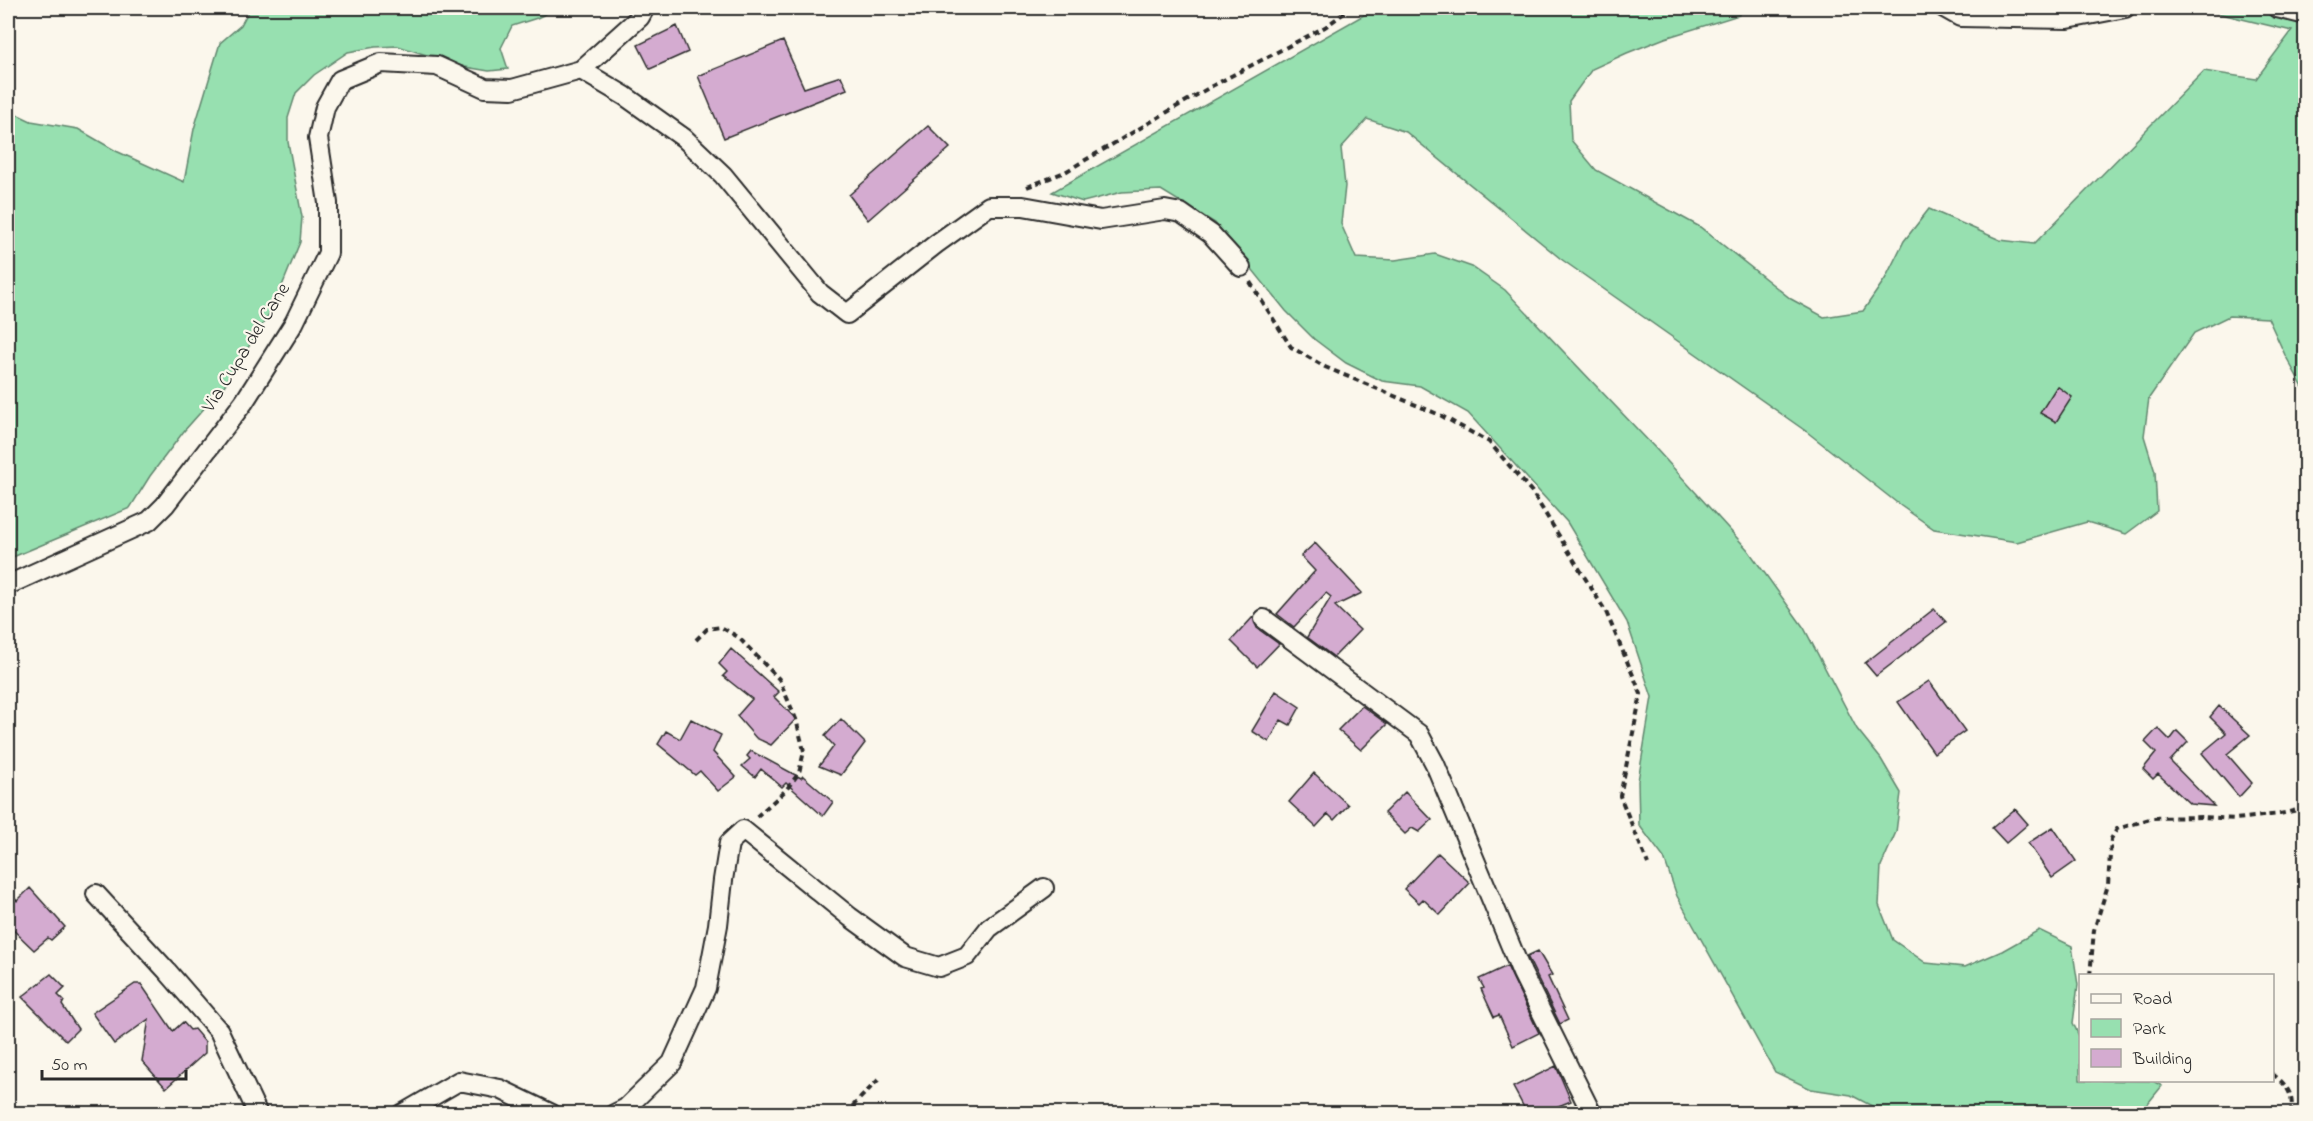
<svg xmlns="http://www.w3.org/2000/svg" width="2313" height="1121" font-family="'Indie Flower',sans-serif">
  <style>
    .green { fill: #97e0b0; stroke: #61866e; stroke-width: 1.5 }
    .building { fill: #d4abd0; stroke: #2b2b2b; stroke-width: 1.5 }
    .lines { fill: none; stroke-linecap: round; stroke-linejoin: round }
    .minor-casing { stroke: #2b2b2b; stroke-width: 22 }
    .path { stroke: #2b2b2b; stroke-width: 4; stroke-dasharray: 6 4.5; stroke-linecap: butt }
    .minor { stroke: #fbf7ec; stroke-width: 18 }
    .labels { text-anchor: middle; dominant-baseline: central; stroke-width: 4.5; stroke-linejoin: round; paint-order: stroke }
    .street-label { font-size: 20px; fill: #2b2b2b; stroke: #fbf7ec }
  </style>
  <rect width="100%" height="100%" fill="#fbf7ec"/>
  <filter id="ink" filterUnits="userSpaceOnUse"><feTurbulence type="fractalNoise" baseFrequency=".0167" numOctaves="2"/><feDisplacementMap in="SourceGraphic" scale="12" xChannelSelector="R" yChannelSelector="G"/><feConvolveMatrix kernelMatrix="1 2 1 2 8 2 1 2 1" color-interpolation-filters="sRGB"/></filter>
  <g filter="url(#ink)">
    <path class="green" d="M250,8H558L537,18L512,26L501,48L508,69L489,71L465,67L398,46L375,47L348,52L314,75L296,93L288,118V142L302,217L300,242L273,308L224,386L184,431L150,476L130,508L8,559V110L31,121L78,129L116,151L184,182L194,129L220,43L241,25Z
      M1376,8H1741L1739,15L1665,38L1627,53L1592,69L1569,101L1571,140L1596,170L1700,227L1791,299L1824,317L1863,311L1885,279L1904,241L1929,209L2000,240L2034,244L2204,71L2256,79L2292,31L2196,8H2305V391L2285,355L2268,318L2229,316L2194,333L2149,398L2144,436L2155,472L2157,511L2126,534L2087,522L2017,542L1934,529L1901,506L1807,432L1561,259L1406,132L1367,119L1341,148L1345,186L1341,224L1356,258L1395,260L1435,254L1472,267L1505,290L1657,450L1748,550L1804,628L1857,729L1881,759L1901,793L1896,832L1881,866L1879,905L1893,940L1926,963L1965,967L2002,951L2039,930L2072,946L2078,985L2073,1023L2080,1038V1080L2153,1081L2162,1086L2140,1113H1885L1851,1095L1811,1089L1775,1072L1677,896L1664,858L1639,825L1638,781L1652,697L1627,622L1567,522L1468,413L1420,386L1382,381L1346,363L1314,339L1286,311L1215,223L1161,190L1122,192L1083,202L1052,192Z"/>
    <path class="building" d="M677,26L688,52L650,69L638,45Z
      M783,41L804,88L841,76L847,89L724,138L698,76Z
      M928,126L950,148L868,220L849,195Z
      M2057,386L2072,397L2056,422L2040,413Z
      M1315,543L1362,593L1335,606L1360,630L1334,657L1307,637L1331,597L1326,593L1294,627L1277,614L1315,571L1301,556Z
      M1934,609L1946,622L1876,676L1865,663Z
      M1253,617L1257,628L1279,644L1257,667L1231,641Z
      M731,649L779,692L774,697L796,719L771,745L756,738L737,716L752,699L723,676L727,672L719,664Z
      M1929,681L1965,731L1934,753L1898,702Z
      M1276,691L1300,707L1290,725L1281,720L1269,742L1252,731Z
      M1362,706L1387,724L1361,750L1338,730Z
      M2219,706L2250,735L2227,754L2252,783L2239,797L2202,753L2226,733L2210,717Z
      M691,719L721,735L713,752L736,777L718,791L700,771L695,775L658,744L666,731L680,739Z
      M841,719L865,743L841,775L819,766L834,746L825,736Z
      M2158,728L2170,740L2177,731L2188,742L2170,761L2214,806L2190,804L2158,774L2153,779L2143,769L2156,753L2145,742Z
      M751,751L801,778L803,776L833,802L823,816L786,783L782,787L761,769L755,777L742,766L750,759L747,756Z
      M1314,773L1348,805L1334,820L1328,814L1316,827L1289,802Z
      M1405,792L1432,820L1419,832L1412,828L1405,834L1384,813Z
      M2015,809L2028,824L2006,843L1992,828Z
      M2053,827L2076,861L2052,878L2028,843Z
      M1438,853L1470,883L1440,915L1423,899L1419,903L1404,889Z
      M30,888L65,927L51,940L48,938L34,950L8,925V891L17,901Z
      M1538,951L1552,975L1548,977L1568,1020L1560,1024L1527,956Z
      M1507,966L1539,1033L1513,1046L1499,1015L1494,1017L1481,989L1484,988L1479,979Z
      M51,974L65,988L58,995L64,1001L62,1005L78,1029L66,1041L22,997Z
      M135,984H141L173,1031L183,1022L190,1030L194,1029L205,1042V1053L166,1088L142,1061L149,1019L114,1044L92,1013Z
      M1556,1066L1571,1101L1541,1113H1527L1513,1087Z"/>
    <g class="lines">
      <g class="minor-casing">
        <path id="minor" d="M1944,8L1960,17L2068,19L2125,8
          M2277,8L2306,15
          M581,70L625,96L684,138L723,175L820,293L847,314L936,244L989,206H1023L1101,220L1165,210L1181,213L1211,234L1241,267
          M8,585L149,521L165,505L244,402L294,323L328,253V203L318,138L325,107L340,80L381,63L437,66L485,88L512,89L581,70L640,17L645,8
          M1264,619L1419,734L1435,764L1522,973L1592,1114
          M96,894L167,971L219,1031L258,1114
          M402,1114L459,1081L500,1089L552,1114
          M614,1114L626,1108L672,1063L706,988L718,925L723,880L729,843L743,830L850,917L905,957L939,967L967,956L989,928L1044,888"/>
      </g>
      <path class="path" d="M1027,187L1065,172L1212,86L1325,27L1351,8
        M1250,282L1291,347L1325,367L1440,415L1489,442L1532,492L1606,612L1641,694L1620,796L1648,864
        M696,640L707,629L721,627L738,637L779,679L796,719L804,751L799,773L786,790L754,819
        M2090,976L2094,930L2108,885L2111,839L2117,829L2153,818L2202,817L2236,819L2280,814L2306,808
        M2272,1074C2286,1083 2296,1097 2290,1114
        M845,1114L879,1079"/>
      <use href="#minor" class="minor"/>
    </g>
  </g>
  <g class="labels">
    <g class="street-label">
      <text transform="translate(247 348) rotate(-58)">Via Cupa del Cane</text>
    </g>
  </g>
  <rect width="2313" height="1121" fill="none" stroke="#fbf7ec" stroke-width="30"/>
  <rect x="15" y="15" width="2283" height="1091" fill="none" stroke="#2b2b2b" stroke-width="2" filter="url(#ink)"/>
  <rect x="2079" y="974" width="195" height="108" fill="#fbf7ec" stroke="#a8a59f" stroke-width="1.5"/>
  <rect x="2091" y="994" width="30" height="9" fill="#fbf7ec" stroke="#a8a59f" stroke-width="1.5"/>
  <text x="2133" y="1004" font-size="18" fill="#2b2b2b">Road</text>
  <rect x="2091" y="1019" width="30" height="18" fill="#97e0b0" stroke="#a8a59f" stroke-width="1.5"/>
  <text x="2133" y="1034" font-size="18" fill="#2b2b2b">Park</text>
  <rect x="2091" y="1049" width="30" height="18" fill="#d4abd0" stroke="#a8a59f" stroke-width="1.5"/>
  <text x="2133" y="1064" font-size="18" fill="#2b2b2b">Building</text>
  <path d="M42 1070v9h144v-9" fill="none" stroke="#2b2b2b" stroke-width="3"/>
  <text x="51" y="1070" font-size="18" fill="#2b2b2b" stroke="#fbf7ec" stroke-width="4.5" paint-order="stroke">50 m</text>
</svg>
